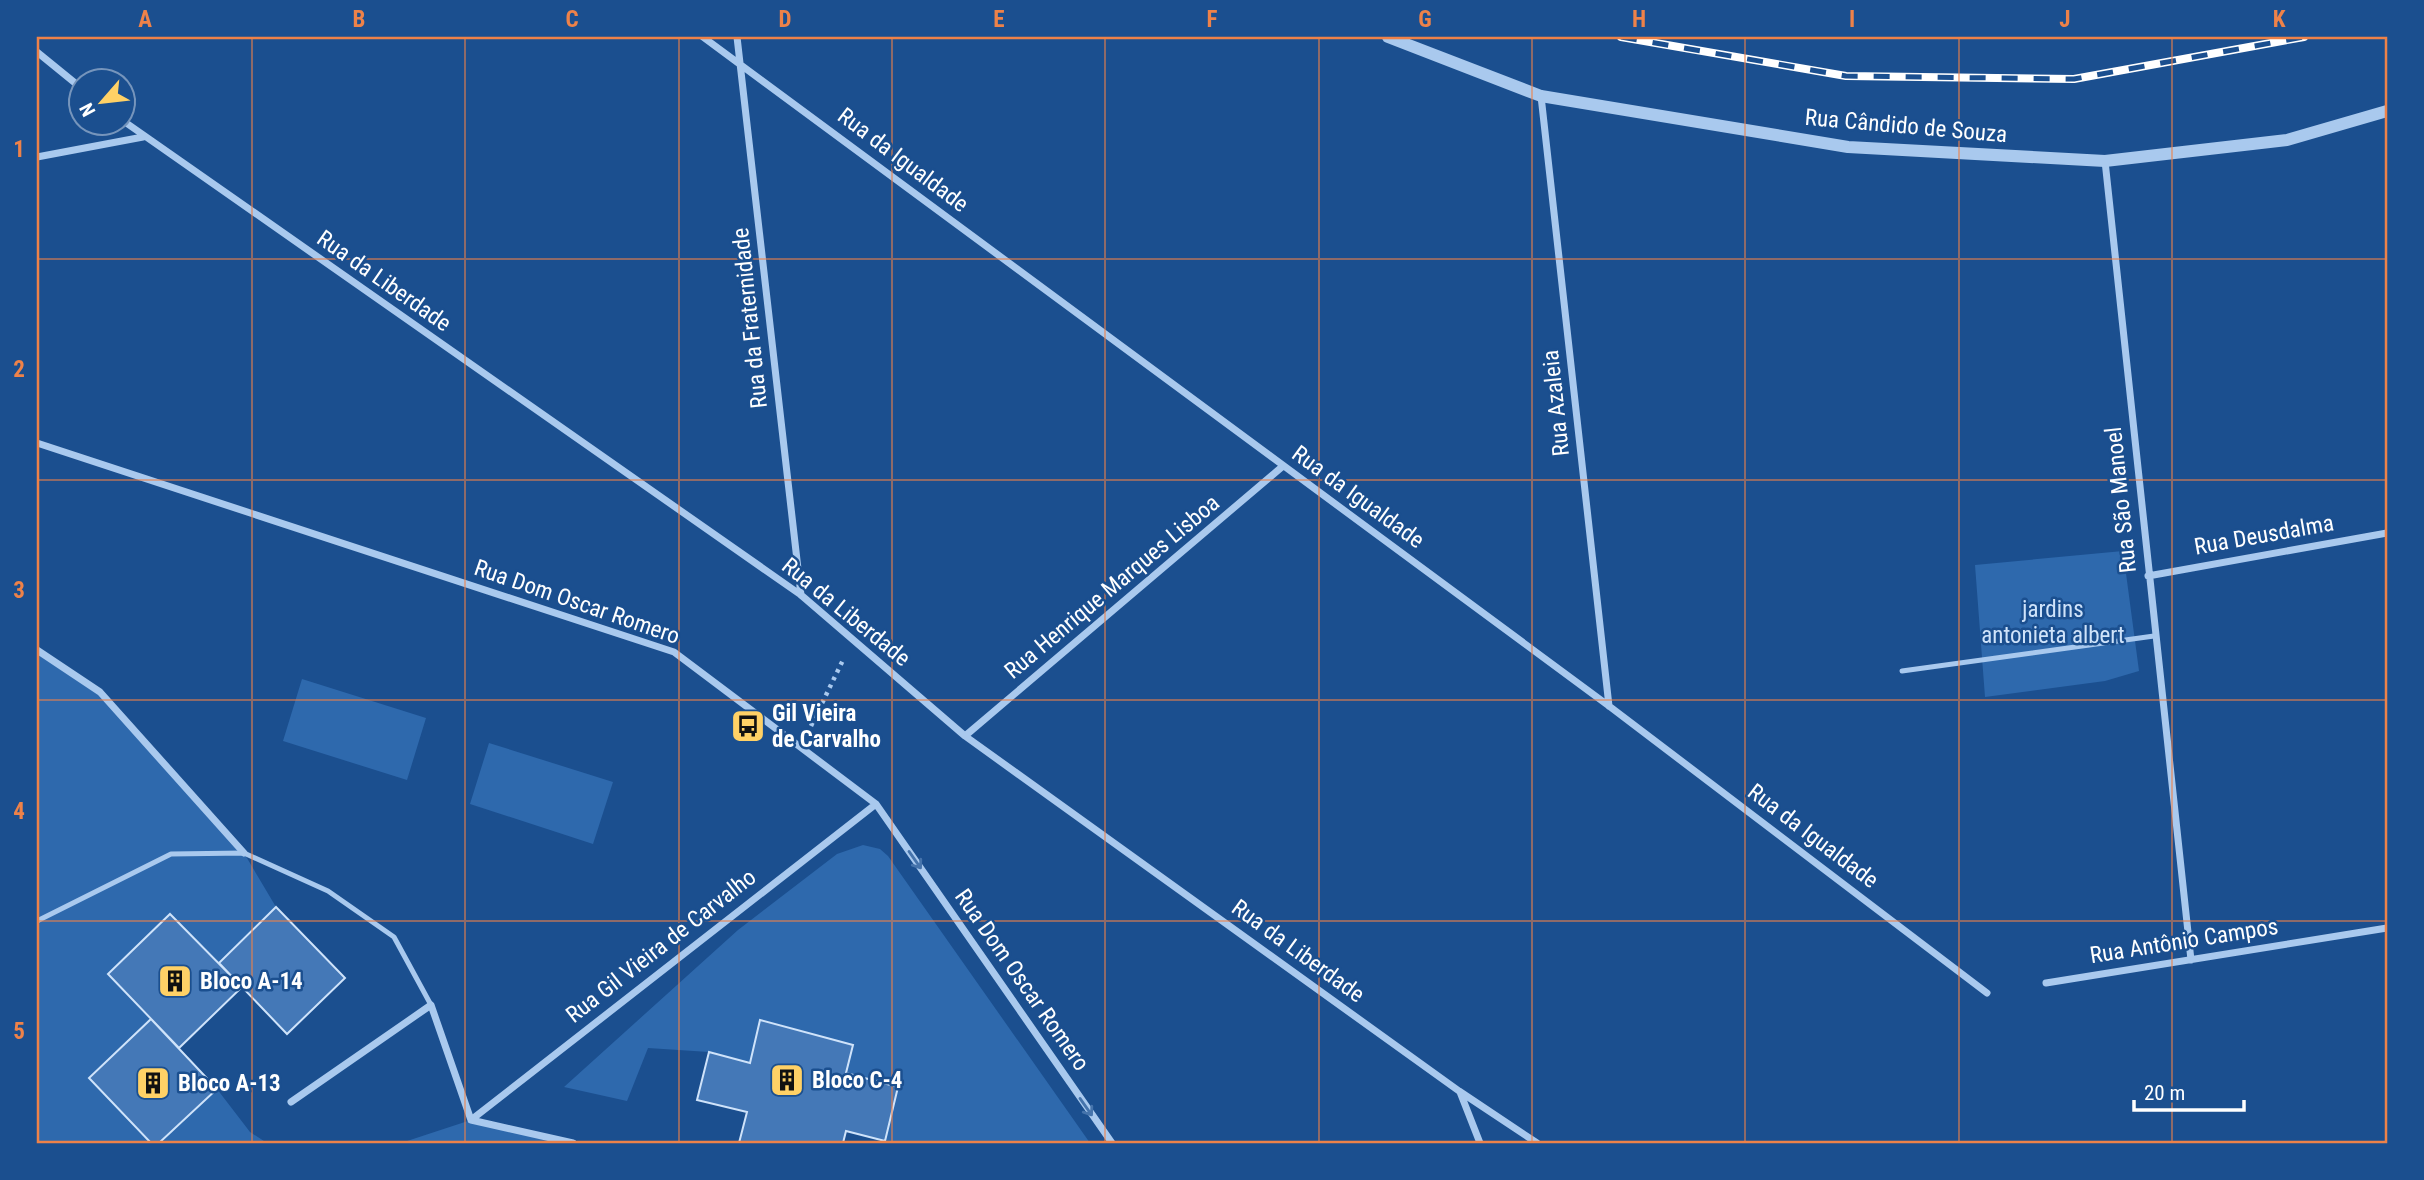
<svg xmlns="http://www.w3.org/2000/svg" width="2424" height="1180" font-family="'Roboto Condensed',sans-serif">
  <style>
    .green { fill: #2e69ad }
    .building { fill: #4478b7; stroke: #cfe3fa; stroke-width: 2 }
    .lines { fill: none; stroke-linecap: round; stroke-linejoin: round }
    .path { stroke: #a9c9ee; stroke-width: 4.5; stroke-dasharray: 3.5 5; stroke-linecap: butt }
    .service { stroke: #a9c9ee; stroke-width: 5 }
    .minor { stroke: #a9c9ee; stroke-width: 7 }
    .tertiary { stroke: #a9c9ee; stroke-width: 12 }
    .rail-casing { stroke: #fff; stroke-width: 8 }
    .rail { stroke: #1b4f8f; stroke-width: 5; stroke-dasharray: 16; stroke-linecap: butt }
    .oneway { stroke: #4674ac }
    .grid { fill: none; stroke: #ee8249; stroke-width: 2; stroke-opacity: 0.55 }
    .labels { text-anchor: middle; dominant-baseline: central; stroke-width: 5; stroke-linejoin: round; paint-order: stroke }
    .street-label { font-size: 23px; fill: #fff; stroke: #1b4f8f }
    .park-label { font-size: 23px; fill: #cfe3fa; stroke: #1b4f8f }
    .poi-label { font-size: 23px; font-weight: bold; fill: #fff; stroke: #1b4f8f; text-anchor: start }
    .neatline { fill: none; stroke: #ee8249; stroke-width: 2.5 }
    .grid-label { font-size: 23px; text-anchor: middle; font-weight: bold; fill: #ee8249 }
  </style>
  <rect width="100%" height="100%" fill="#1b4f8f"/>
  <path class="green" d="M2123,551L2139,671L2105,681L1985,697L1975,565Z
    M37,650L100,692L244,853L276,907L219,963L170,914L109,974L151,1019L90,1078L151,1143H37Z
    M302,679L426,718L407,780L283,741Z
    M489,743L613,782L593,844L470,804Z
    M863,845L880,849L888,856L1090,1143H903L885,1141L846,1073L853,1045L761,1020L750,1063L709,1052L648,1048L627,1101L564,1087L738,930L837,854Z
    M217,1089L250,1132L267,1143H159Z
    M471,1120L573,1143H401Z"/>
  <path class="building" d="M276,907L345,978L287,1034L219,963Z
    M170,914L242,987L179,1048L108,974Z
    M151,1019L217,1089L159,1143H151L89,1078Z
    M760,1020L853,1045L846,1073L898,1087L885,1141L846,1131L843,1143H739L747,1112L697,1100L709,1052L750,1063Z"/>
  <g class="lines">
    <path class="path" d="M811,726L843,660"/>
    <path class="service" d="M1902,671L2154,636
      M37,921L171,854L244,853L328,891L394,937L431,1005"/>
    <path class="minor" d="M703,37L1609,706L1987,993
      M737,37L801,595
      M37,52L80,87
      M1541,96L1609,706
      M122,120L801,595L965,736L1459,1091L1537,1143
      M37,157L143,137
      M2105,161L2191,960
      M37,443L674,652L876,804L1112,1143
      M2148,576L2387,533
      M37,650L100,692L244,853
      M965,736L1283,466
      M2046,983L2387,928
      M1460,1092L1480,1143
      M291,1102L431,1005L471,1120L876,804
      M471,1120L573,1143"/>
    <path class="tertiary" d="M1388,37L1541,96L1848,147L2105,161L2287,140L2387,111"/>
    <g class="rail-casing">
      <path id="rail" d="M1621,37L1846,76L2074,79L2304,37"/>
    </g>
    <use href="#rail" class="rail"/>
  </g>
  <defs><path id="oneway-shaft" d="M-6 0H5M1.5-3L5.5 0L1.5 3" fill="none" stroke-width="1.6" stroke-linecap="round" stroke-linejoin="round" transform="scale(1.75)"/></defs>
  <g class="oneway">
    <use href="#oneway-shaft" transform="translate(915 860) rotate(55)"/>
    <use href="#oneway-shaft" transform="translate(1086 1107) rotate(55)"/>
  </g>
  <path class="grid" d="M252,37V1143M465,37V1143M679,37V1143M892,37V1143M1105,37V1143M1319,37V1143M1532,37V1143M1745,37V1143M1959,37V1143M2172,37V1143M37,259H2387M37,480H2387M37,700H2387M37,921H2387"/>
  <defs>
    <g id="bus-square" transform="scale(1.75)"><rect x="-9" y="-9" width="18" height="18" rx="4" fill="#ffd166" stroke="#1b4f8f"/><path d="M-5-6H5V4H4V6H2V4H-2V6H-4V4H-5ZM-3.5-4V0h7V-4ZM-3.5 1.2v1.5H-2V1.2ZM2 1.2v1.5H3.5V1.2Z" fill="#111"/></g>
    <g id="building-square" transform="scale(1.75)"><rect x="-9" y="-9" width="18" height="18" rx="4" fill="#ffd166" stroke="#1b4f8f"/><path d="M-4-6H4V6H1V3H-1V6H-4ZM-2.5-4.3h1.7v1.8h-1.7ZM.8-4.3h1.7v1.8H.8ZM-2.5-1h1.7V.8h-1.7ZM.8-1h1.7V.8H.8Z" fill="#111"/></g>
  </defs>
  <g fill-rule="evenodd">
    <use href="#bus-square" x="748" y="726"/>
    <use href="#building-square" x="175" y="981"/>
    <use href="#building-square" x="787" y="1080"/>
    <use href="#building-square" x="153" y="1083"/>
  </g>
  <g class="labels">
    <g class="street-label">
      <text transform="translate(1906 126) rotate(5)">Rua Cândido de Souza</text>
      <text transform="translate(903 160) rotate(37)">Rua da Igualdade</text>
      <text transform="translate(384 281) rotate(35)">Rua da Liberdade</text>
      <text transform="translate(750 318) rotate(-96)">Rua da Fraternidade</text>
      <text transform="translate(1556 403) rotate(-96)">Rua Azaleia</text>
      <text transform="translate(1358 497) rotate(36)">Rua da Igualdade</text>
      <text transform="translate(2121 500) rotate(-96)">Rua São Manoel</text>
      <text transform="translate(2264 535) rotate(-10)">Rua Deusdalma</text>
      <text transform="translate(1112 587) rotate(-40)">Rua Henrique Marques Lisboa</text>
      <text transform="translate(577 602) rotate(19)">Rua Dom Oscar Romero</text>
      <text transform="translate(846 612) rotate(39)">Rua da Liberdade</text>
      <text transform="translate(1813 836) rotate(37)">Rua da Igualdade</text>
      <text transform="translate(2184 941) rotate(-9)">Rua Antônio Campos</text>
      <text transform="translate(661 946) rotate(-38)">Rua Gil Vieira de Carvalho</text>
      <text transform="translate(1298 951) rotate(36)">Rua da Liberdade</text>
      <text transform="translate(1022 980) rotate(55)">Rua Dom Oscar Romero</text>
    </g>
    <g class="park-label">
      <text x="2053" y="609">jardins<tspan x="2053" dy="26">antonieta albert</tspan></text>
    </g>
    <g class="poi-label">
      <text x="772" y="713">Gil Vieira<tspan x="772" dy="26">de Carvalho</tspan></text>
      <text x="200" y="981">Bloco A-14</text>
      <text x="812" y="1080">Bloco C-4</text>
      <text x="178" y="1083">Bloco A-13</text>
    </g>
  </g>
  <rect width="2424" height="1180" fill="none" stroke="#1b4f8f" stroke-width="77"/>
  <g transform="translate(102 102) rotate(242)"><circle r="33" fill="#1b4f8f" stroke="#7695bc" stroke-width="2"/>
  <path d="M0-5L12 26L0 18L-12 26Z" fill="#ffd166"/>
  <text y="-10" font-size="19" font-weight="bold" text-anchor="middle" fill="#ffffff">N</text>
  </g>
  <path d="M2134 1100v10h110v-10" fill="none" stroke="#ffffff" stroke-width="3.5"/>
  <text x="2144" y="1100" font-size="21" fill="#ffffff" stroke="#1b4f8f" stroke-width="5" paint-order="stroke">20 m</text>
  <rect x="38" y="38" width="2348" height="1104" class="neatline"/>
  <g class="grid-label">
    <text x="145" y="27">A</text>
    <text x="359" y="27">B</text>
    <text x="572" y="27">C</text>
    <text x="785" y="27">D</text>
    <text x="999" y="27">E</text>
    <text x="1212" y="27">F</text>
    <text x="1425" y="27">G</text>
    <text x="1639" y="27">H</text>
    <text x="1852" y="27">I</text>
    <text x="2065" y="27">J</text>
    <text x="2279" y="27">K</text>
    <text x="19" y="157">1</text>
    <text x="19" y="377">2</text>
    <text x="19" y="598">3</text>
    <text x="19" y="819">4</text>
    <text x="19" y="1039">5</text>
  </g>
</svg>
